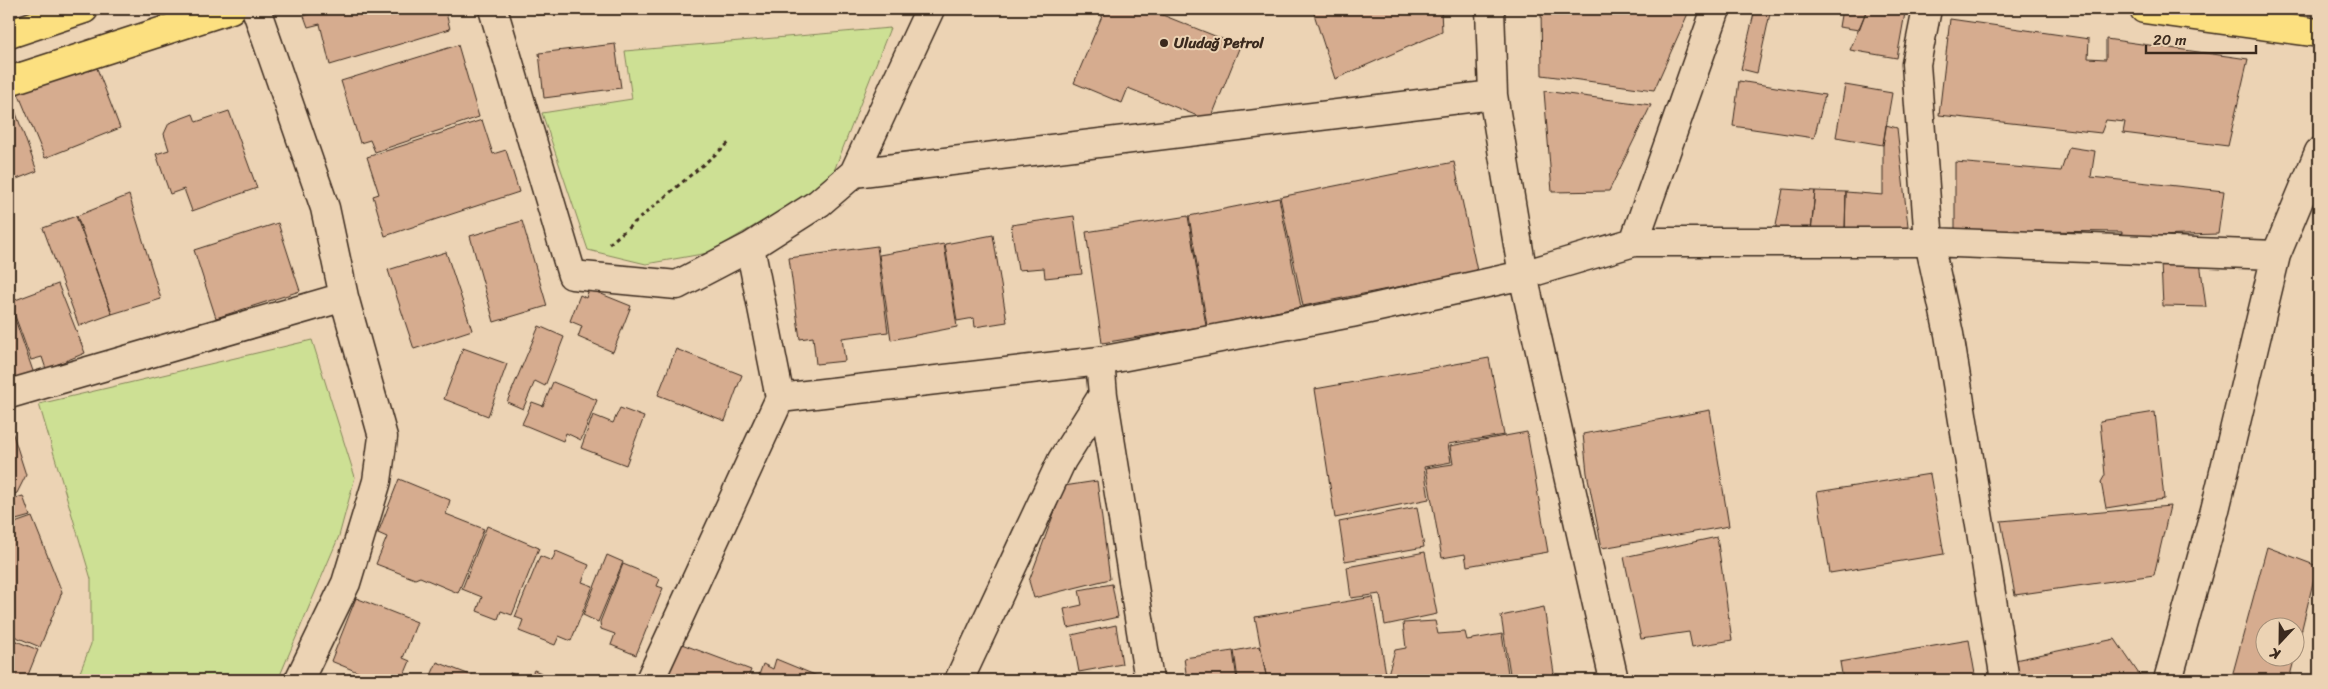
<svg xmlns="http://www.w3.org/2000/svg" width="2328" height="689" font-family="Sriracha,sans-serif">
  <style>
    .green { fill: #cde094; stroke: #848559 }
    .building { fill: #d6ac8f; stroke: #3b2a1e }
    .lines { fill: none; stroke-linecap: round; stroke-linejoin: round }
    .minor-casing { stroke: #3b2a1e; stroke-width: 31 }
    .major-casing { stroke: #3b2a1e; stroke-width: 31 }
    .path { stroke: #3b2a1e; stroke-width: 3; stroke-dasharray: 4 4; stroke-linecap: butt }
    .minor { stroke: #ecd3b4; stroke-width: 28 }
    .major { stroke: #fce080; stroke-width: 28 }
    .poi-dot { fill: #3b2a1e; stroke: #ecd3b4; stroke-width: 2 }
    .labels { text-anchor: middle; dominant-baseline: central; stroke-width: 4; stroke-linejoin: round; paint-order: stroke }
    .poi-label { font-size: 15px; font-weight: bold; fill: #3b2a1e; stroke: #ecd3b4; text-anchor: start }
  </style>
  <rect width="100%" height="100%" fill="#ecd3b4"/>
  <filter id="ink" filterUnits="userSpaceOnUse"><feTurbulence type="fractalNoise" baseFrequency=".02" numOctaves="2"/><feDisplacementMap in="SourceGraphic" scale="10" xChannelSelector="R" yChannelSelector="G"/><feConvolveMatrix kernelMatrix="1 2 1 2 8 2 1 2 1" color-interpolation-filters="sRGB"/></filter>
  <g filter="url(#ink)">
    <path class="green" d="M890,28L832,176L807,195L708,253L646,264L588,250L542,113L632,99L625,51Z
      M312,340L355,477L339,536L278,680H77L91,644V579L39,404Z"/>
    <path class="building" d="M327,9H445L450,29L330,65L320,24L308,27L304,16Z
      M535,9H656L536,15Z
      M1105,9H1156L1155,12L1240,46L1210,121L1128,88L1122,103L1074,83Z
      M1316,9H1441L1442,32L1335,79L1314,14Z
      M1541,9H1690L1654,90L1542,75Z
      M1755,9H1771L1757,73L1741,69Z
      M1842,9H1867L1859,30L1839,27Z
      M1867,9L1905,13L1897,58L1850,50Z
      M1877,9H1911L1910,14Z
      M1950,19L2089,39L2088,58L2106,59V39L2248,59L2228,146L2123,133L2125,122L2106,120L2101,133L1939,115Z
      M615,44L621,88L544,98L539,53Z
      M458,45L479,117L375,152L370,140L360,143L341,81Z
      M93,58L120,128L45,158L16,88Z
      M1739,81L1825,95L1814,138L1733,126Z
      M1845,85L1892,93L1883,145L1836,137Z
      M1544,91L1651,105L1609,191L1552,192Z
      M9,94L37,171L9,182Z
      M229,111L257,188L192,211L184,189L170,194L156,154L169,150L164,134L169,123L193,114L196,122Z
      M482,120L493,154L506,150L519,192L385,236L373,196L379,194L367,157Z
      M1886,125L1897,128L1909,235L1845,232L1846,192L1883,195V145Z
      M2069,147L2095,151L2091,177L2224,191L2218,234L2121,237L2122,232L2035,231V234L1955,230V162L2061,171Z
      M1454,162L1477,271L1303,306L1280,197Z
      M1783,189L1815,191L1811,232L1775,231Z
      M1815,191L1846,192L1845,232H1811Z
      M129,195L161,299L112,314L77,216Z
      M1279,198L1301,307L1207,326L1189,216Z
      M76,216L112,314L79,326L43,228Z
      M1074,216L1082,274L1045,278L1044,268L1018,270L1011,225Z
      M1188,216L1206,326L1102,343L1086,232Z
      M522,221L547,306L494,322L470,236Z
      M278,223L300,291L216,318L194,250Z
      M993,235L1007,322L975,327L974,318L957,321L945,244Z
      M944,244L957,327L891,340L879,255Z
      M877,246L888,332L842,338L845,361L816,364L813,337L800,339L789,258Z
      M446,252L472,330L414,349L388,270Z
      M2200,262L2206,307L2163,306L2161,263Z
      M58,284L85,353L46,369L42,357L31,360L10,302Z
      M589,289L631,306L613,352L578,337L582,326L570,321L580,295L586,298Z
      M9,302L34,374L9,382Z
      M539,326L564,337L545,386L535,381L523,409L507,402Z
      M463,348L507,364L488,416L444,399Z
      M676,349L742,375L725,421L658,395Z
      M1489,358L1504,435L1448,444L1451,462L1424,467L1429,499L1335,518L1315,389Z
      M553,382L597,400L581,440L566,433L563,441L522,424L532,402L543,406Z
      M620,408L644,417L626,465L581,448L593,415L613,423Z
      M1710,410L1729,526L1602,548L1587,473L1583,434Z
      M2155,412L2164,499L2106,508L2101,482L2105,475L2100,421Z
      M9,422L26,475L17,493L9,496Z
      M1527,432L1548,552L1467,566L1465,554L1442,558L1426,468L1453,464L1450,446Z
      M1930,474L1944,554L1830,573L1817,492Z
      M399,479L450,500L446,514L484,529L458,593L420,577L415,579L376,564L387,537L378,533Z
      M1097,481L1110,579L1034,598L1029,581L1064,486Z
      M23,496L30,516L9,522V500Z
      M2170,506L2154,575L2015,595L2001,521Z
      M1417,507L1424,547L1345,561L1339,522Z
      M32,517L62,592L40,647L9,634V525Z
      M487,526L539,548L512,615L501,611L498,619L477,611L482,597L462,589Z
      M1717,537L1732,640L1692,647L1689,632L1641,639L1624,557Z
      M2267,547L2317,566L2296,653V626H2266V656H2295L2289,680H2231Z
      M556,551L589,565L582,582L593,586L571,641L559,636L555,645L519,631L523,620L515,617L540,556L552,561Z
      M1425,552L1437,614L1385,625L1380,594L1351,598L1347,567Z
      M607,555L623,562L598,622L583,615Z
      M623,564L660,579L657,586L663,588L636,655L611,645L615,634L601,629L600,622Z
      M1112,584L1118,617L1068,628L1064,609L1082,605L1079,590Z
      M1373,597L1387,680H1267L1255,617Z
      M356,598L417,622L403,658L410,661L402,680H377L331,661Z
      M1544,607L1555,680H1511L1501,616Z
      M1435,621L1438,634L1465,632L1467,640L1502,634L1509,680H1389L1388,674L1395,650L1406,648L1403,623Z
      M1116,625L1122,664L1079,672L1072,635Z
      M9,638L38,650L26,680H9Z
      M2115,639L2143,680H2013L2010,661Z
      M1969,640L1976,680H1843L1840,662Z
      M679,643L751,670L747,680H665Z
      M1260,646L1267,680H1238L1234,651Z
      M1233,651L1237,680H1187L1184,658Z
      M776,659L827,680H757L763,664L773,669Z
      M437,662L483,680H429Z
      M534,670L559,680H507L510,673L529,680Z
      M864,676L874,680H862Z"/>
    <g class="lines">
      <g class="minor-casing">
        <path id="minor" d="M256,9L325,208L344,297
          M493,9L572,275L677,285L750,247
          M930,9L854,173L819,203L750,247L780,398L1100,361L1351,313L1523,275L1634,242H1929L2276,255
          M1490,9L1493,95L1523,275L1614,680
          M1927,9L1916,64L1929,242L1949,334L2005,680
          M854,173L1493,95
          M1634,242L1716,9
          M9,394L344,297L383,437L377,481L346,583L299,680
          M1103,395L1149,680
          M650,680L780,398
          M959,680L1062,460L1103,395L1100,361
          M2168,680L2215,510L2276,255L2319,152"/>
      </g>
      <g class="major-casing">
        <path id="major" d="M2144,9L2319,33
          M9,34L84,9
          M9,81L231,9"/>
      </g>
      <path class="path" d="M609,244L730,142"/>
      <use href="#minor" class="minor"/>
      <use href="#major" class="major"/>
    </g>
  </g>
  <circle class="poi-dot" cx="1164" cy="43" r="5"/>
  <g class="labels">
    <g class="poi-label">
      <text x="1174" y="43">Uludağ Petrol</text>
    </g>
  </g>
  <rect width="2328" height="689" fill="none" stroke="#ecd3b4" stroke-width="30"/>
  <rect x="15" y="15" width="2298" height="659" fill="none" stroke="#3b2a1e" stroke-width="2" filter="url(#ink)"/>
  <g transform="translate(2280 642) rotate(202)"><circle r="24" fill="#ecd3b4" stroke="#a58f78"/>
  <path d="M0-4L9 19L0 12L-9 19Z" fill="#3b2a1e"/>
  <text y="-8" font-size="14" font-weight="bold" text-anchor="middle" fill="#3b2a1e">K</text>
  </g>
  <path d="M2146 45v8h110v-8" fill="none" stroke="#3b2a1e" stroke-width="2.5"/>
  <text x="2153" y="45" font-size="15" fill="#3b2a1e" stroke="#ecd3b4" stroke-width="4" paint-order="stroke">20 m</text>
</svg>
